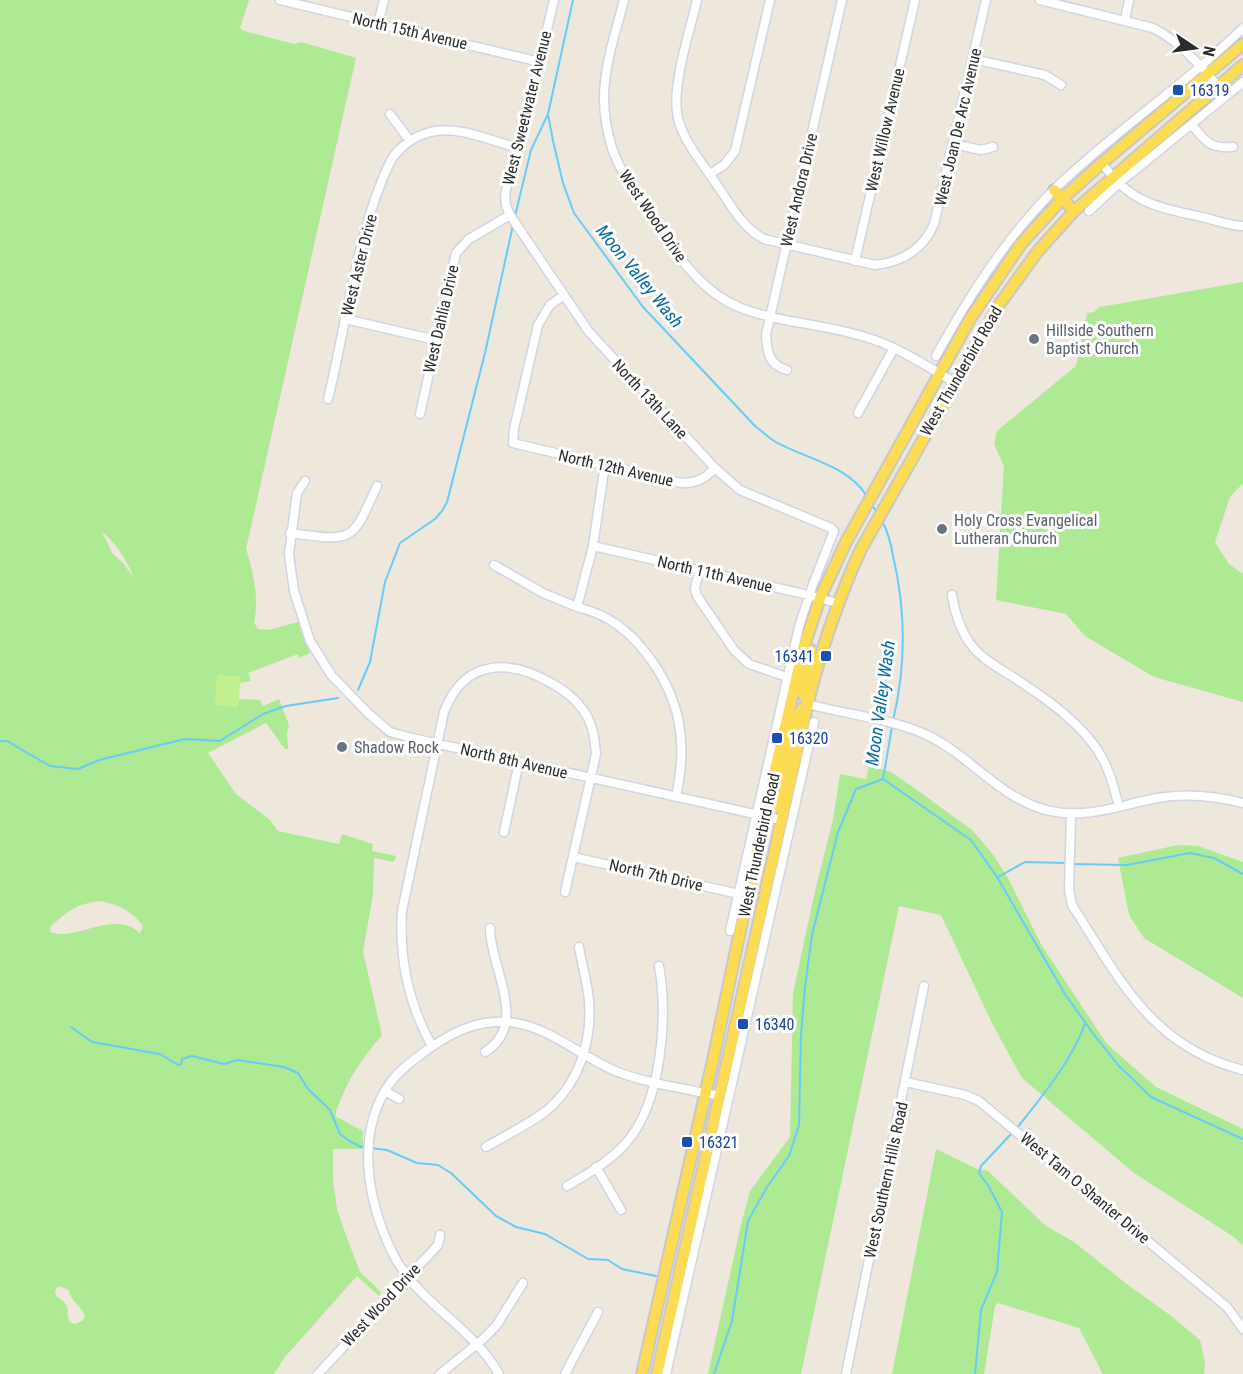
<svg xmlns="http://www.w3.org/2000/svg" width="1243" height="1374" font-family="'Roboto Condensed',sans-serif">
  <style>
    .green { fill: #aee994; fill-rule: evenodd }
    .pitch { fill: #c4f18f }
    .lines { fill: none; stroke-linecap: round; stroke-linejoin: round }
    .stream { stroke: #67ccf9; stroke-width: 2 }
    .minor-casing { stroke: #d1d4e5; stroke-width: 11 }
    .major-casing { stroke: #c8c8c8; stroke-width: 14 }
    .minor { stroke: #fff; stroke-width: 8 }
    .major { stroke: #fcdc53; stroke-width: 10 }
    .transit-dot { fill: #1a4fb4; stroke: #fff; stroke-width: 2 }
    .worship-dot { fill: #6b7280; stroke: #fff; stroke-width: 2 }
    .labels { text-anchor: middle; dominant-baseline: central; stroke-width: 6; stroke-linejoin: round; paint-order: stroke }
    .street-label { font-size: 16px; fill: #2b2b2b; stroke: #fff }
    .transit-label { font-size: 16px; fill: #164399; stroke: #fff; text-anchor: start }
    .worship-label { font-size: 16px; fill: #5b616d; stroke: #fff; text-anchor: start }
    .water-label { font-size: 18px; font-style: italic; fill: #0268a9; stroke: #fff }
  </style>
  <rect width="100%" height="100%" fill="#eee7dc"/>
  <path class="green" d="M0,0H249L240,28L244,31L294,44L301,42L356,58L246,549C254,575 259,597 254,623L258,629L268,630L298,622L310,653L299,658L298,654L248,673L251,681L240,683V676L238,707L239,699L260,700L263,706L279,699L289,725L287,733L288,749H285L266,723L208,753L236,794L270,820L278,831L339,844L342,834L373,844L372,851L396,856L394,862L374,858L373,895L363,951L382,1035C359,1063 346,1081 335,1116L363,1131V1149H333V1180L337,1209L347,1238L360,1272L381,1292L379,1296L357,1276L285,1357L274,1374H0ZM102,532C113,539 130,564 133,577L123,563L113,554ZM100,901C119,905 131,910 143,926L140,933C137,931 133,927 129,926C102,917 72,941 51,932L50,927C68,911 76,904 100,901ZM59,1286L69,1290C70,1301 82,1306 85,1316L83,1320L76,1324L71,1323C63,1310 75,1309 56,1296L55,1290Z
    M1243,282V483L1230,497L1215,542L1229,564L1243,574V702L1154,677L1085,636L1066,614L996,600L1004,466L994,444L997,431L1076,366L1087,313L1094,312L1100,307Z
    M869,766L891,772L913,787L972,830L992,853L1008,878L1042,946L1107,1044L1156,1087L1243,1129V1246L1234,1237L1134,1173L1022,1078L993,1025L941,915L899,906L801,1374H708L740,1229L750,1191L790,1137L793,993L815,891L833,820L840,774L866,779Z
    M1178,845L1198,846L1243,862V998L1144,938L1129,915L1118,858Z
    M936,1149L977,1169L988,1171L1046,1226L1074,1242L1128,1285L1170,1315L1200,1340L1205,1363L1204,1374H1103L1079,1328L998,1303L995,1306L984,1374H892Z"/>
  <path class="pitch" d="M217,675L241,676L238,707L215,705Z"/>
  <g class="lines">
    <path class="stream" d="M573,0L548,114L553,141L563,183L574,213L643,307L756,427C762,431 768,437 774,441C803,458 848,465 866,495
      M515,216L531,150L548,114
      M871,503L877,513
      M882,521C888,532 891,543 893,556C906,610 906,666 893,721
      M358,690L370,662L385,582L400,543L435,519L442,511L447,502L485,353L513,225
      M892,727L883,779L971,840L997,877L1065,994L1092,1032L1118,1065L1151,1097L1243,1139
      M0,741H7L50,766L78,769L99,760L185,739L220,741L263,714L286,706L338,698
      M1072,864L1127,865L1190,853L1214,858L1243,874
      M998,877L1025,862L1066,863
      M71,1027L92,1042L160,1054L178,1065L181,1064L182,1059L192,1056L224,1064L237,1060L284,1067L298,1073L308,1089L330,1110L340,1134L348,1140L361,1147L387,1150L417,1163L438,1165L451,1173L496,1216L516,1227L545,1234L588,1259L608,1260L622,1269L656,1276
      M1017,1128C1040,1099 1074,1058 1085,1023
      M714,1374L732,1321L748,1221L767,1187L789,1156L799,1125L801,1034L805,987L812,935L838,832L856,789L883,779
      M975,1374L981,1310L997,1272L1002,1212L989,1187L979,1173L981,1166L1013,1132"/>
    <g class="minor-casing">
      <path id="minor" d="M280,0L540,62
        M554,0L532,93L505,194L506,205L510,215L589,332L715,468L740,490L831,528L834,531L812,587L799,627L730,931
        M624,0C616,31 604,66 604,98C604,114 607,132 612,148C620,172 636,193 651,215C675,251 698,291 741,308C780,323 825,324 865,337C897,346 926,366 954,382
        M697,0C690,31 669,92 679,122C686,145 706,168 719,188C732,207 743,228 764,239L875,265C902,262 923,250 934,224L986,0
        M1040,0L1153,28C1181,42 1199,65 1219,87
        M1125,20L1129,0
        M378,24L384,0
        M973,59L1045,75L1061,85
        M390,114L410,141
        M1192,125C1205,141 1210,149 1233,147
        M953,144L981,150L993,147
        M1102,163C1130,203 1157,207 1202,217C1215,220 1230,226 1243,226
        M710,174L724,165L735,151L770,0
        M1089,211L1118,184L1243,82
        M855,261L915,0
        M564,295L550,305L538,325L514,429L513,443L681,483C695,484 705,479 715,468
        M345,319L436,340
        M936,356C971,293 1009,233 1061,183C1119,128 1186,84 1243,28
        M787,370C769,365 767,353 766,335L842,0
        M328,399C344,333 353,264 375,199C380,186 385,170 393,157C402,145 416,136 430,132C459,125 490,141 519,148
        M858,413L894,348
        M420,414L456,253L469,239L510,215
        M605,464L593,546L577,607C588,610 599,613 608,619C623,627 635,639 646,653C681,698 688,742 676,797
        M305,481L297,493L289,554L294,591L310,641L332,676L369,714L390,732L412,738L781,820
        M290,533C353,541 351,544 377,486
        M593,546L804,594L837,603
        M494,565L543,593L577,607
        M699,570L695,589L697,596L734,650L749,664L787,677
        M952,595C955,613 960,631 972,646C983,660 1001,669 1016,679C1042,696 1071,716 1090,740C1107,760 1113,783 1119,807
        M808,704C847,715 890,718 927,735C971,756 1001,800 1050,811C1088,819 1121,805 1157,798C1186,793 1215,796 1243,803
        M1071,815L1069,890L1072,905C1119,978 1151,1047 1243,1070
        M504,832L519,762
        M573,857L739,894
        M432,1046C408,1003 399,960 402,911L444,712C464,659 509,658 553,684C567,692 580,703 588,718C594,730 595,742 596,754L565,892
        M485,1052C530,1024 490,968 490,928
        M906,1082L965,1095L979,1101L1227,1307L1243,1329
        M385,1091L399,1099
        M486,1147C506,1135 528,1125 546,1111C578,1085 592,1043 589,1002C588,984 582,966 579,947
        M596,1167L621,1210
        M567,1186C588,1174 610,1161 626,1143C662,1102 668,1017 659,966
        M318,1374L438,1245L440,1235
        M440,1374L482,1340L496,1326L523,1283
        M499,1374C472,1326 417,1303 392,1252C367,1200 355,1133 390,1083C400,1069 414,1060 427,1050C451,1033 476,1020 507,1022C549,1025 580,1057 618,1072C650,1084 686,1089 720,1096
        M565,1374L598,1312
        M666,1374L814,722
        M846,1374L924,986"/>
    </g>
    <g class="major-casing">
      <path id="major" d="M1054,190L1074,211
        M771,810L774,808L796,719L802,709L808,704L803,693L811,650
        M642,1374L713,1060L764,817L804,646L820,598L846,542L970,319L1021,244L1062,199L1102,163L1243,44
        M657,1374L810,694C823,644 839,597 861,549L1001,302L1038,251L1074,211L1243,65"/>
    </g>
    <use href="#minor" class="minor"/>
    <use href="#major" class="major"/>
  </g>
  <g class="transit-dot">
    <rect x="1172" y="84" width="12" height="12" rx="3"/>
    <rect x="820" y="650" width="12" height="12" rx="3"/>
    <rect x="771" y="732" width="12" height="12" rx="3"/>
    <rect x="737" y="1018" width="12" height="12" rx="3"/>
    <rect x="681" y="1136" width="12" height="12" rx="3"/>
  </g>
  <g class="worship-dot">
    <circle cx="1034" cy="339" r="6"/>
    <circle cx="942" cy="529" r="6"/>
    <circle cx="342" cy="747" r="6"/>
  </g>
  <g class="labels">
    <g class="street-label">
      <text transform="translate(410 31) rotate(13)">North 15th Avenue</text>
      <text transform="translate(527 108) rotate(-76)">West Sweetwater Avenue</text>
      <text transform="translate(958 127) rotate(-77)">West Joan De Arc Avenue</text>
      <text transform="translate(885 130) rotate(-77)">West Willow Avenue</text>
      <text transform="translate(799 190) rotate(-77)">West Andora Drive</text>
      <text transform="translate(653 216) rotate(56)">West Wood Drive</text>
      <text transform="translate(359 265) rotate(-76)">West Aster Drive</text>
      <text transform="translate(441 319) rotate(-77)">West Dahlia Drive</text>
      <text transform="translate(961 371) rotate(-60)">West Thunderbird Road</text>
      <text transform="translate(650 399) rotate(47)">North 13th Lane</text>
      <text transform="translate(616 468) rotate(13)">North 12th Avenue</text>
      <text transform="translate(715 574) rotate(13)">North 11th Avenue</text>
      <text transform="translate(514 761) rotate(13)">North 8th Avenue</text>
      <text transform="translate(759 845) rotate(-78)">West Thunderbird Road</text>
      <text transform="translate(656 875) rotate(13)">North 7th Drive</text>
      <text transform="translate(886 1180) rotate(-78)">West Southern Hills Road</text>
      <text transform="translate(1085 1188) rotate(40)">West Tam O Shanter Drive</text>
      <text transform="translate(381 1305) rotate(-47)">West Wood Drive</text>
    </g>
    <g class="transit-label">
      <text x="1190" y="90">16319</text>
      <text x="814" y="656" text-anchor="end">16341</text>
      <text x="789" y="738">16320</text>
      <text x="755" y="1024">16340</text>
      <text x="699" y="1142">16321</text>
    </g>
    <g class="worship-label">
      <text x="1046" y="330">Hillside Southern<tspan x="1046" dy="18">Baptist Church</tspan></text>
      <text x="954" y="520">Holy Cross Evangelical<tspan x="954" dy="18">Lutheran Church</tspan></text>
      <text x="354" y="747">Shadow Rock</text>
    </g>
    <g class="water-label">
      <text transform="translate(640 276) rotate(51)">Moon Valley Wash</text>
      <text transform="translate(880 703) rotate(-82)">Moon Valley Wash</text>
    </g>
  </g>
  <g transform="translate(1195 48) rotate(103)" stroke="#ffffff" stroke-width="4.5" paint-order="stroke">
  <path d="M0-4.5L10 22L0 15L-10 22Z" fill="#2b2b2b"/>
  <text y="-9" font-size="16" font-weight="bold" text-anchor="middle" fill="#2b2b2b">N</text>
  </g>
</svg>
